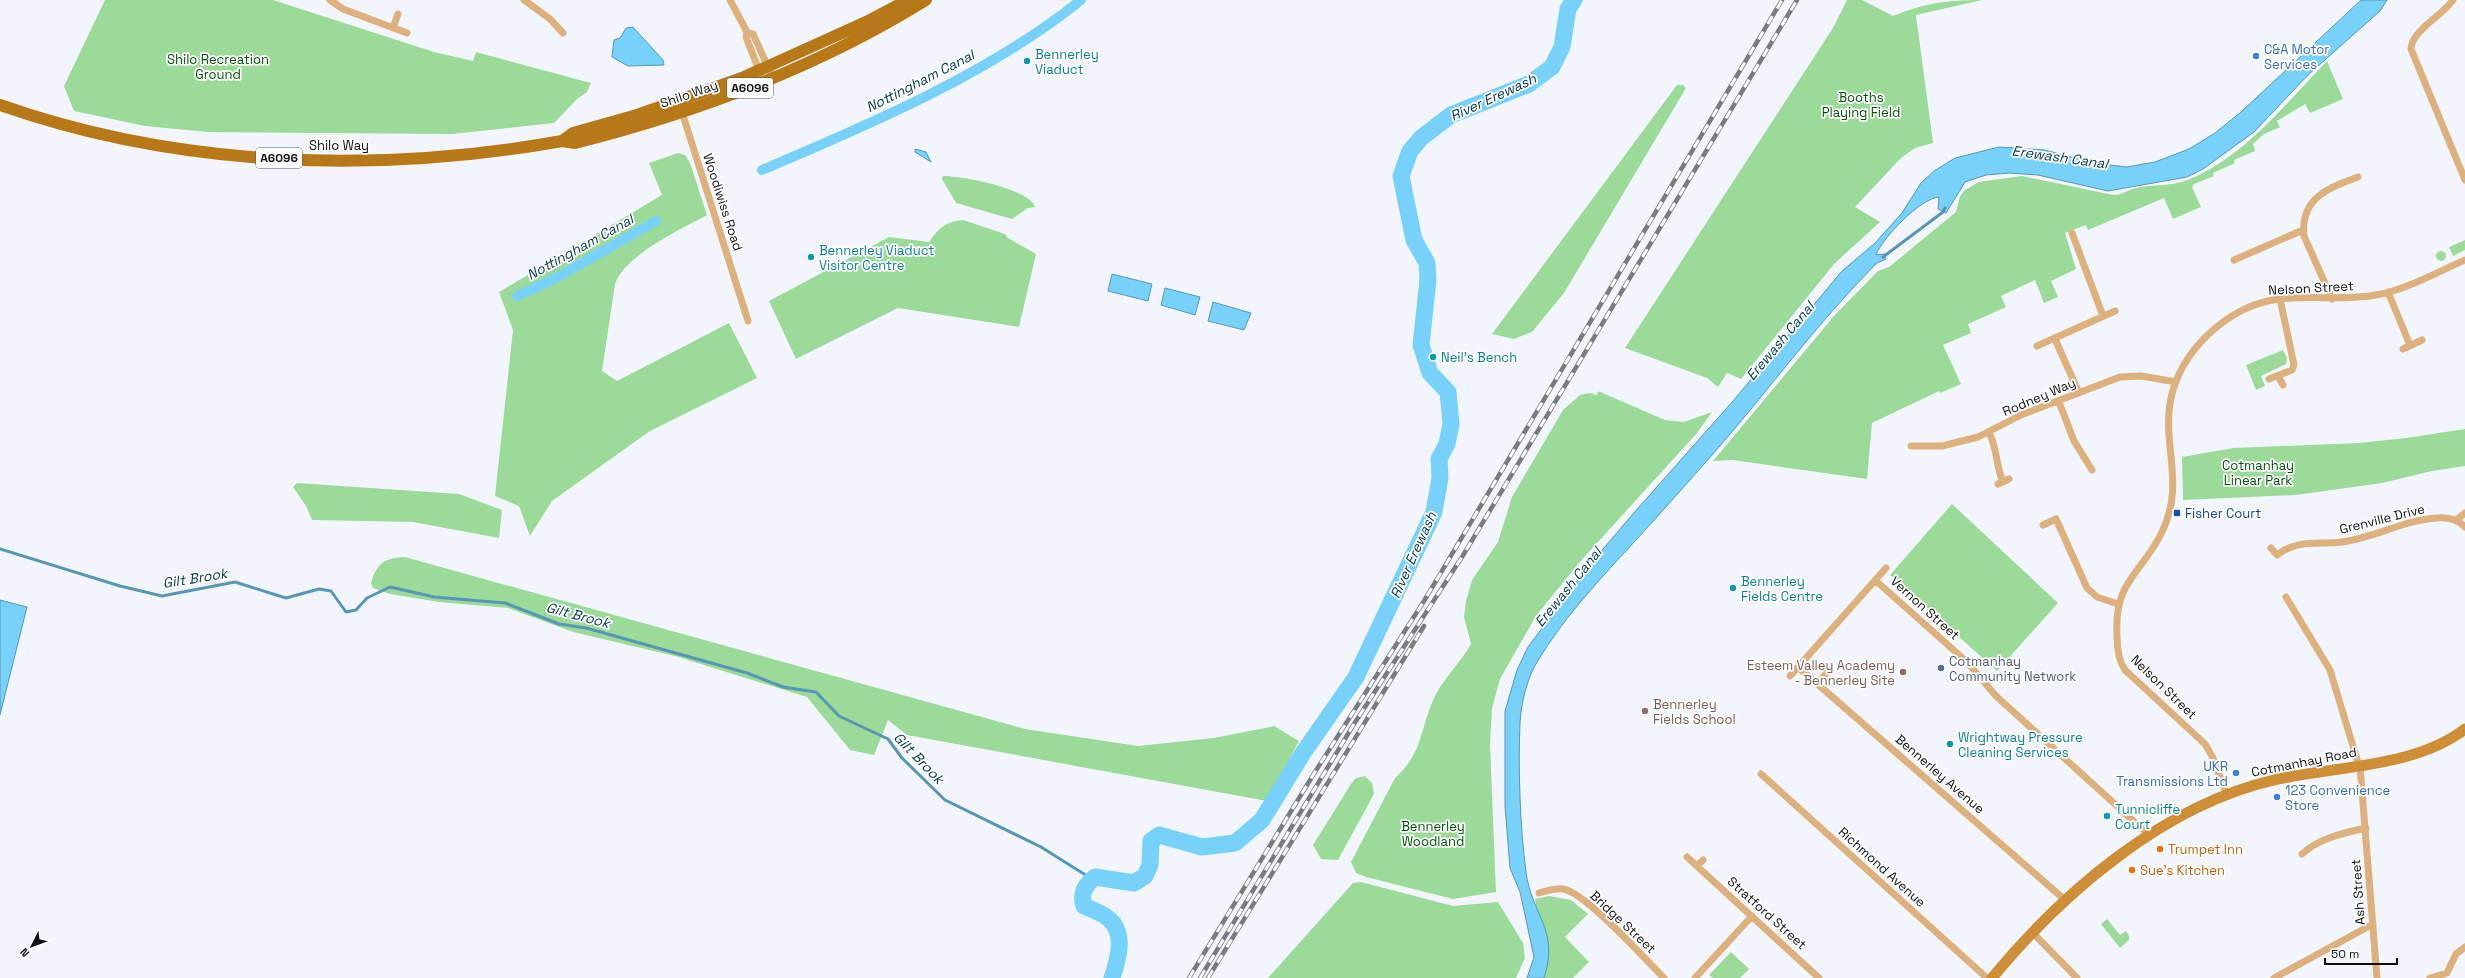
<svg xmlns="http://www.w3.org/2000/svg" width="2465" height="978" font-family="'Space Grotesk',sans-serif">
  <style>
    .green { fill: #9cda99 }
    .water { fill: #78d1f9; stroke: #5897b4 }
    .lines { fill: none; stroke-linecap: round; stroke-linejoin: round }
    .stream { stroke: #5897b4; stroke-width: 3 }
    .canal { stroke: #78d1f9; stroke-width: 10 }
    .river { stroke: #78d1f9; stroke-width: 17 }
    .street { stroke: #dcb17d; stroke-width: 7 }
    .secondary { stroke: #ce8e35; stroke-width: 11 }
    .primary { stroke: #b77918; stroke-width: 12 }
    .rail-casing { stroke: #787b7f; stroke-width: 4.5 }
    .rail { stroke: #fff; stroke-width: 3; stroke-dasharray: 9; stroke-linecap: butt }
    .shop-dot { fill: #3f7fe0; stroke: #fff; stroke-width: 1.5 }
    .culture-dot { fill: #0f9aa8; stroke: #fff; stroke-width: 1.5 }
    .transit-dot { fill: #1a4fb4; stroke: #fff; stroke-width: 1.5 }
    .service-dot { fill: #5c6f8a; stroke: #fff; stroke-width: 1.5 }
    .education-dot { fill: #8d6e63; stroke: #fff; stroke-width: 1.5 }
    .food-dot { fill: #e8710a; stroke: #fff; stroke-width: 1.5 }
    .labels { text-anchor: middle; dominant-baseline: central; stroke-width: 3.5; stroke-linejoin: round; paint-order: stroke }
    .shield { fill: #fff; stroke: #565859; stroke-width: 1 }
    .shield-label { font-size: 12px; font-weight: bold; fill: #0e1012 }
    .shop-label { font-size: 13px; fill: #366cbe; stroke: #fff; text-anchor: start }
    .culture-label { font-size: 13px; fill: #0d838f; stroke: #fff; text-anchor: start }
    .park-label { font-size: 13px; fill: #035409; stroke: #fff }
    .street-label { font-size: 13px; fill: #0e1012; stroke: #fff }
    .transit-label { font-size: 13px; fill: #164399; stroke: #fff; text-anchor: start }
    .service-label { font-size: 13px; fill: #4e5e75; stroke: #fff; text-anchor: start }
    .education-label { font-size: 13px; fill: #785e54; stroke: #fff; text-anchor: end }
    .food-label { font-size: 13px; fill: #c56008; stroke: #fff; text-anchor: start }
    .water-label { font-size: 14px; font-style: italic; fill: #00384b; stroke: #fff }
  </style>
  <rect width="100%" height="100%" fill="#f2f6fc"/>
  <path class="green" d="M105,0H273L434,52L473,61L476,52L591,83L587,92L577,99L554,123L453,134L208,132L145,126L74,111L64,86Z
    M1847,0H1862L1893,16C1925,3 1948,0 1982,0L1916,15L1933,143L1915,148L1901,158L1855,207L1880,222L1834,264L1741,379L1727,373L1718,387L1707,378L1625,348L1833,28Z
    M2327,61L2343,99L2310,113L2305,104L2277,121L2280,127L2264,134L2253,144L2255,151L2234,160L2235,163L2213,173L2214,176L2194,184L2192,187L2201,207L2173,219L2164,198L2088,230L2086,225L2065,233L2076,269L2051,281L2058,297L2044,303L2035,280L2001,296L2006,307L1968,324L1971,333L1943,345L1961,384L1940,393L1939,391L1872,423L1867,479L1733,460L1713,461L1834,316L1878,271L1889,267L1956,212L1960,196L1965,190L1979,182L2022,176L2113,195C2123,195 2127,190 2136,188C2153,184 2173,187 2190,179C2245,156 2286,103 2327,61Z
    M1677,85H1683L1686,88L1564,293L1532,332L1514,339L1492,334Z
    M678,153L685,155L690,163L707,215C680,230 626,254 615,284L602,371L617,381L729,323L757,378L650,431L552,501L530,536L519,506L495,496L513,330L499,292L662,195L649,163Z
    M943,176C962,176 1028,188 1035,207L1028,208L1012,219L956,203L942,179Z
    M963,220L1005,234L1008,238L1036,254L1019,327L898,308L796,359L769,301L889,237L929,242C940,227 945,222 963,220Z
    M2465,240V250L2453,256L2449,247Z
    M2436 256a5 5 0 1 1 10 0a5 5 0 1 1-10 0Z
    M2283,350L2287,358L2286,364L2261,376L2265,386L2256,390L2246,365Z
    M1598,391L1665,420L1684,422L1712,412L1697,433L1578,564L1536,616L1500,679L1492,708L1490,744L1496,892L1453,899L1366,877L1356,873L1351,862L1395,778C1424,752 1420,727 1435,696C1444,678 1461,662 1471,644L1464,617L1466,601L1472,580L1498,542L1512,497L1563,410L1580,395L1589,393L1597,395Z
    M2465,429V466L2432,471L2382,483L2296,495L2183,500L2182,457L2233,448L2359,443L2406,438Z
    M297,483L459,494L502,510L499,538L413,522L312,520L306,506L293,487Z
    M1952,504L2058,603L1997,671L1890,575Z
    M405,557L1025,729L1138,746L1214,738L1274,726L1299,741L1267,801L907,735L888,720L874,755L850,750L807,697L675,656L573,632L508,608L439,602L390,594L373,588L371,583C377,563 384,558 405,557Z
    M1365,776L1372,783L1374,794L1338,860L1321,859L1313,845L1351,784L1356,778Z
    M1361,882L1453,906L1498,902L1523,943L1525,958L1516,978H1268L1353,883Z
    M1549,896L1571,900L1588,914L1565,937L1589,962L1573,978H1544L1547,967L1535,899Z
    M2107,919L2120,935L2126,931L2129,936V940L2120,948L2101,924Z
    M1731,952L1749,969L1740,978H1713L1709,975Z"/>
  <path class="water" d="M2361,0H2387L2380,11L2308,75L2254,132L2203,169L2187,177L2108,191L2038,175L2009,173L1986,175L1965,182L1946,213L1938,209L1939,197C1921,198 1882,238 1876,255L1885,254L1886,259L1877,263C1817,323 1768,391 1713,454C1687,483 1662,512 1636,540C1601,578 1564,617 1537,662C1527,679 1521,703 1520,723C1518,769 1520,826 1526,872C1531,913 1560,931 1544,978H1527L1534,957L1520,892L1510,868L1505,806V711L1517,670L1528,647L1586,569L1632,515L1733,401L1842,271L1875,243L1902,213L1921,183L1934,171L1955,158L1999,147L2045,150L2093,163L2127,167L2155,162L2189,149L2215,133L2241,112Z
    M633,27L663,60L664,65L628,66L612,57L614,40L620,38L626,28Z
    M915,149L926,152L931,162L915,152Z
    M1112,274L1152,284L1148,301L1108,291Z
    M1165,288L1200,297L1195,315L1161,305Z
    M1213,302L1251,313L1244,330L1208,321Z
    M0,600L27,607L0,715Z"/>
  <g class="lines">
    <path class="stream" d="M1883,257L1943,212L1945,208
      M0,549L120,586L162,596L235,582L286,598L319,589L331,591L346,612L356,610L367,598L390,587L434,597L505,603L559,624L586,628L747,673L783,687L816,692L839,716L888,739L902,758L945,800L1041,847L1092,879"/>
    <path class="canal" d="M762,170C870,124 989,74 1081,0
      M517,296L556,278L656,221"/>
    <path class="river" d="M1112,978C1118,960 1126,933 1109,919C1103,913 1092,910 1084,906C1080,894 1085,885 1095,877L1134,883L1145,876L1150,865L1151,841L1159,835L1202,847L1235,843L1262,820L1303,753L1356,677L1434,512L1440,478L1439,459L1447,444L1451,424L1448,392L1430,373L1421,345L1428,280L1427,263L1414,240L1401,176L1410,151L1421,138L1451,115L1529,84L1552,67L1562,47L1568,9L1574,0"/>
    <path class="street" d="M330,0L343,9L407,33
      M524,0L550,19L563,33
      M730,0L747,32L746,37L760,73
      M2453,0C2442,16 2412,30 2411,49L2465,180
      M393,28L398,14
      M747,32L753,34L773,78
      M681,109L748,321
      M2072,233L2103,316
      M2234,260L2303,230
      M2388,292L2410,345
      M2332,299L2304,236C2300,198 2328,188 2358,177
      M2055,339L2079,393
      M2037,346L2115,311
      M2403,349L2422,340
      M2278,376L2283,385
      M2269,379L2292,370L2294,365L2280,299
      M2059,402L2074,441L2092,470
      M1989,432C1997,448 1996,464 2002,480
      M1911,446H1942L1978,437L2021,415L2120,377L2141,376L2176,382
      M1998,484L2009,479
      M2456,520L2465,513
      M2043,525L2056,519L2087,588L2097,597L2118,604
      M2271,548L2277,555C2297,539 2318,545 2342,542C2374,538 2404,520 2437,518C2448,517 2457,519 2465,527
      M1875,580L1967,662L1996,696L2150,836
      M2286,597L2330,670L2359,766
      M1798,667L2065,900
      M1790,676L1886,568
      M1818,683L1830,669
      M2360,766L2377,978
      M1761,774L1987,978
      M2227,795L2212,756L2205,744L2125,670C2118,660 2117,648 2117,636C2114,581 2139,577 2161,534C2188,481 2158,441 2173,390C2187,344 2233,304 2280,299C2312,295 2344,301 2376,295C2406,290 2437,272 2465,260
      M2302,854C2319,838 2344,833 2366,828
      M1687,857L1819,978
      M1697,866L1703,860
      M1539,893C1547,891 1555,888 1563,889C1585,892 1646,960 1664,978
      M2032,932L2077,978
      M1695,978L1752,916
      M2274,978L2373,924
      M2430,978L2447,973L2456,954L2465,947"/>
    <path class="secondary" d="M1992,978C2062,893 2164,805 2274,780C2335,766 2414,768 2465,729"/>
    <path class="primary" d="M0,105C179,168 377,174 562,141L575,143C698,112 818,67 926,0
      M562,141L573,133L637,115L742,78L866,22L908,0"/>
    <g class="rail-casing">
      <path id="rail" d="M1189,978L1315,772L1424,601L1782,0
        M1200,978L1354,724L1462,557L1797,0
        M1208,978L1424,626"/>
    </g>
    <use href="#rail" class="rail"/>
  </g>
  <g class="shop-dot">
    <circle cx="2256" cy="56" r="4"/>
    <circle cx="2236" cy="773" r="4"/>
    <circle cx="2277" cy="797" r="4"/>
  </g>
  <g class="culture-dot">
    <circle cx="1027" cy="61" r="4"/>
    <circle cx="811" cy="257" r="4"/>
    <circle cx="1433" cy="357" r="4"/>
    <circle cx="1733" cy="588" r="4"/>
    <circle cx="1950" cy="744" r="4"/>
    <circle cx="2107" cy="816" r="4"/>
  </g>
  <rect class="transit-dot" x="2173" y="509" width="8" height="8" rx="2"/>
  <circle class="service-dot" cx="1941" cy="668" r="4"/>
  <g class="education-dot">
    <circle cx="1903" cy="672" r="4"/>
    <circle cx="1645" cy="711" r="4"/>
  </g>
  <g class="food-dot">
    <circle cx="2160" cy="849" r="4"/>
    <circle cx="2132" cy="870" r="4"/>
  </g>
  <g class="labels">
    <g class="shield">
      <rect x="727" y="78" width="46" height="20" rx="3"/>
      <rect x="256" y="148" width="46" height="20" rx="3"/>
    </g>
    <g class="shield-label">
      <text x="750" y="88">A6096</text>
      <text x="279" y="158">A6096</text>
    </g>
    <g class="shop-label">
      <text x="2264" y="49">C&amp;A Motor<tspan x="2264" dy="15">Services</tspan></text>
      <text x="2228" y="766" text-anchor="end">UKR<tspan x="2228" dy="15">Transmissions Ltd</tspan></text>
      <text x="2285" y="790">123 Convenience<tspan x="2285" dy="15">Store</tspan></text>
    </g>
    <g class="culture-label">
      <text x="1035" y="54">Bennerley<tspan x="1035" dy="15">Viaduct</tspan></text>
      <text x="819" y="250">Bennerley Viaduct<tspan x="819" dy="15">Visitor Centre</tspan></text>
      <text x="1441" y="357">Neil's Bench</text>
      <text x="1741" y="581">Bennerley<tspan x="1741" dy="15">Fields Centre</tspan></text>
      <text x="1958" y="737">Wrightway Pressure<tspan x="1958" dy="15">Cleaning Services</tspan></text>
      <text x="2115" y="809">Tunnicliffe<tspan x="2115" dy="15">Court</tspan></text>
    </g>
    <g class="park-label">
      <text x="218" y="59">Shilo Recreation<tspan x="218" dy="15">Ground</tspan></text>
      <text x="1861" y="97">Booths<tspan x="1861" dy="15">Playing Field</tspan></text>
      <text x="2258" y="465">Cotmanhay<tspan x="2258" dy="15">Linear Park</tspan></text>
      <text x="1433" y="826">Bennerley<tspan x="1433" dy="15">Woodland</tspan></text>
    </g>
    <g class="street-label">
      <text transform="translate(689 94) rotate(-19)">Shilo Way</text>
      <text x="339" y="145">Shilo Way</text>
      <text transform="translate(723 202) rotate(72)">Woodiwiss Road</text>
      <text transform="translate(2311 288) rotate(-3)">Nelson Street</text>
      <text transform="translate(2039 397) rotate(-23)">Rodney Way</text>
      <text transform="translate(2382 519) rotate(-14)">Grenville Drive</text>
      <text transform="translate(1925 608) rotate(42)">Vernon Street</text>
      <text transform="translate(2164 687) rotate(44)">Nelson Street</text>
      <text transform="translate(2304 762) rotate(-11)">Cotmanhay Road</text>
      <text transform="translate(1940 774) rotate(41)">Bennerley Avenue</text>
      <text transform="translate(1882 867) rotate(42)">Richmond Avenue</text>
      <text transform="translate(2358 892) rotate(-94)">Ash Street</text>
      <text transform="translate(1767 913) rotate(42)">Stratford Street</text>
      <text transform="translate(1623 922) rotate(43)">Bridge Street</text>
    </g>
    <g class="transit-label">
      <text x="2185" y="513">Fisher Court</text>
    </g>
    <g class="service-label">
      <text x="1949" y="661">Cotmanhay<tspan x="1949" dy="15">Community Network</tspan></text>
    </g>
    <g class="education-label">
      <text x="1895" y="665">Esteem Valley Academy<tspan x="1895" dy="15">- Bennerley Site</tspan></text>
      <text x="1653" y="704" text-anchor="start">Bennerley<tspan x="1653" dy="15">Fields School</tspan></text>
    </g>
    <g class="food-label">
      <text x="2168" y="849">Trumpet Inn</text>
      <text x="2140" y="870">Sue's Kitchen</text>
    </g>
    <g class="water-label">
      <text transform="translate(920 81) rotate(-27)">Nottingham Canal</text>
      <text transform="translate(1493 97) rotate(-25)">River Erewash</text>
      <text transform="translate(2060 157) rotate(8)">Erewash Canal</text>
      <text transform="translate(580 247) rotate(-29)">Nottingham Canal</text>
      <text transform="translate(1780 341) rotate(-50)">Erewash Canal</text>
      <text transform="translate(1413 555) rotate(-66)">River Erewash</text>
      <text transform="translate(195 578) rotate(-9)">Gilt Brook</text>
      <text transform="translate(1568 587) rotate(-51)">Erewash Canal</text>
      <text transform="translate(578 615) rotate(15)">Gilt Brook</text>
      <text transform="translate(919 758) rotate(46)">Gilt Brook</text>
    </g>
  </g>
  <g transform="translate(32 946) rotate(228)" stroke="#ffffff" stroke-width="3" paint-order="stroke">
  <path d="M0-3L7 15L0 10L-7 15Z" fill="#0e1012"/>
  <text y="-6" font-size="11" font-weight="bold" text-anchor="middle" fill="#0e1012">N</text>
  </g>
  <path d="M2325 958v6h72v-6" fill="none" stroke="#0e1012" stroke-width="2"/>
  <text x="2331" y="958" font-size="12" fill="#0e1012" stroke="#ffffff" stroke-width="3" paint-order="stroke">50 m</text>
</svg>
